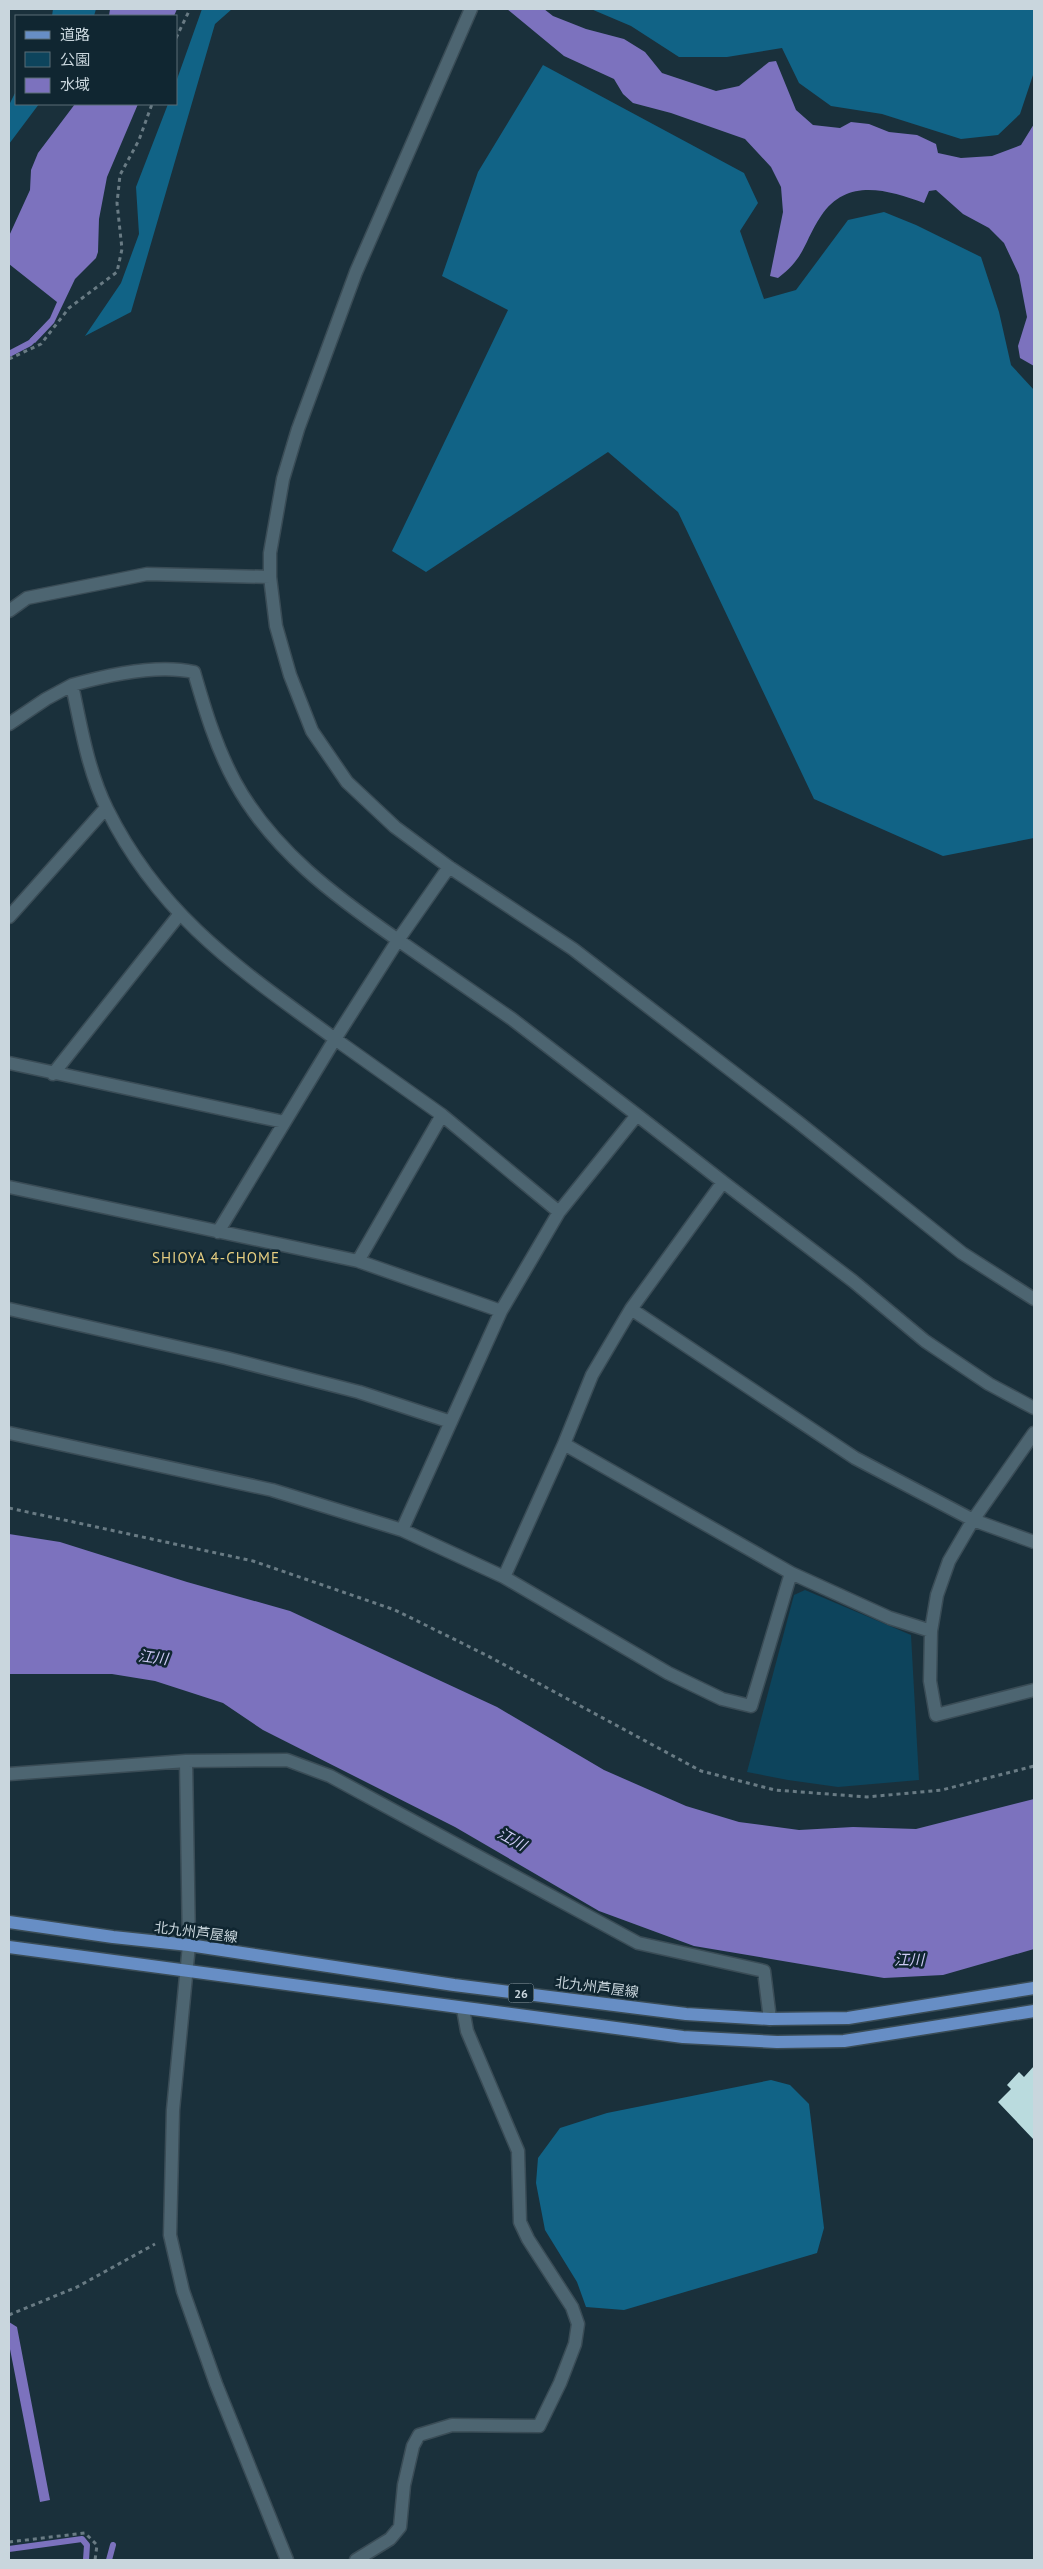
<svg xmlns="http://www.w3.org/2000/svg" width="1043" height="2569" font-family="'PT Sans','Noto Sans JP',sans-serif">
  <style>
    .green { fill: #0d445c }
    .forest { fill: #116386 }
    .water { fill: #7c72be }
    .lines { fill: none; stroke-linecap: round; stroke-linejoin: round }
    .stream { stroke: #7c72be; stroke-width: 6 }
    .building { fill: #badbde }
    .minor-casing { stroke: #3a4c56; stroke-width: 15 }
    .major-casing { stroke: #3a4c56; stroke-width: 15 }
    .path { stroke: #697b84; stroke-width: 3; stroke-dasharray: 4 4; stroke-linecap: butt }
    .minor { stroke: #4d6571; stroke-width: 12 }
    .major { stroke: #678ec5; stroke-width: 12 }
    .labels { text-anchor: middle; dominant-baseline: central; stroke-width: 5; stroke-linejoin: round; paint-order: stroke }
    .shield { fill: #102631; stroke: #92a1a9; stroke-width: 1 }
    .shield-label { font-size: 12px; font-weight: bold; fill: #c9d6dd }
    .street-label { font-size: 14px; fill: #c9d6dd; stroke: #102631 }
    .neighbourhood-label { font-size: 15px; letter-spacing: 1px; fill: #e5cd80; stroke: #102631 }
    .water-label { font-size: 15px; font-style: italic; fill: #cdcaf4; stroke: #102631 }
  </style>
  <rect width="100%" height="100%" fill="#1a303b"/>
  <path class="green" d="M805,1590L911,1635L919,1780L838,1787L788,1780L747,1772L794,1595Z"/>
  <path class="forest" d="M53,9H96L94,16H52Z
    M202,9H232L215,24L131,312L85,336L121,283L139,234L136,187L168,104H176V82Z
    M591,9H1034V72L1020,114L998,135L961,139L882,114L831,106L799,83L782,48L727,57H679L631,26Z
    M543,65L744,173L758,203L740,231L764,299L796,290L848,220L884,212L916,225L981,257L999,312L1011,365L1034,390V838L943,856L814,799L678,512L608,452L426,572L392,551L508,310L442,276L478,172Z
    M16,91V104H39L9,144V105Z
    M771,2080L790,2085L809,2104L824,2228L817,2253L624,2310L586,2307L577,2282L545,2230L536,2183L538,2158L560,2128L607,2113Z"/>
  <path class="water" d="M110,9H177L174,16H109Z
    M507,9H544L553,16L586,29L624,39L645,52L662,73L716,91L739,86L769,62L776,61L796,110L813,125L840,128L851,122L869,124L889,132L917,135L936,144L938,153L961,158L992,156L1021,145L1034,124V366L1020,358L1018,346L1027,317L1019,275L1004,243L989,228L963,214L936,190L929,191L924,203C888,190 847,177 821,216C804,241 806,257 778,278L770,276L783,212L781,187L771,167L745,139L671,113L633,103L623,94L614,79L564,56Z
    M75,104H138L107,177L99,219L98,252L96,258L75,279L54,323L35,343L30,339L50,318L57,302L9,264V236L30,190L31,170L38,153Z
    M9,1534L60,1542L187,1582L290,1611L497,1707L604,1770L686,1806L739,1822L799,1830L853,1827L916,1829L1034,1799V1949L943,1975L884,1978L694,1946L599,1911L455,1827L263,1730L223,1703L155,1681L112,1674H9Z
    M9,2322L17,2327L50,2500L40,2502L9,2344Z"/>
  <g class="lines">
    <path class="stream" d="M9,354L30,343L38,335
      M9,2549L82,2539L87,2545L86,2560
      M109,2560L113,2545"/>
  </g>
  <path class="building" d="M1034,2066V2140L998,2102L1011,2089L1007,2085L1019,2072L1024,2077Z"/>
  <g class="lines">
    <g class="minor-casing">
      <path id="minor" d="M471,9L356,272L298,429L283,479L270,553V577L276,626L290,675L312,731L347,782L395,827L449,867L573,949L798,1122L962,1253L1034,1299
        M9,611L27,598L147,574L270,577
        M9,724L46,699L72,685
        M449,867L398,940C336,897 272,850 235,782C216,747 205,710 194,672C158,664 107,675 72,685C81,727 88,771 107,809C161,918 241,970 335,1039L398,940L512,1019L637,1115
        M9,917L106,808
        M9,1063L284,1122
        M53,1074L179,915
        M9,1187L358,1261L501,1311
        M218,1232L335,1039L442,1115
        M358,1261L442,1115L559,1212
        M9,1309L226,1358L359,1392L451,1422
        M631,1309L723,1182L853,1281L925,1341L989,1384L1034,1408
        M9,1433L272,1490L402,1530L504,1577L668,1673L722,1699L751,1706L791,1573L890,1618L931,1631L930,1681L936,1715L1034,1690
        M402,1530L501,1311L559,1212L637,1115L723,1182
        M791,1573L564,1444L592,1375L631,1309L855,1458L973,1520L1034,1433
        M504,1577L564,1444
        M931,1631L937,1595L949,1561L973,1520L1034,1542
        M186,1761L189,1945L173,2110L170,2235L183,2291L216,2384L287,2560
        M9,1774L186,1761L287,1760L330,1776L638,1943L764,1971L770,2019
        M356,2560L390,2539L400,2527L404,2485L413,2446L419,2435L452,2425L539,2426L560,2383L575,2344L578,2324L572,2307L528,2239L520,2222L518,2151L467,2031L463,2009"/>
    </g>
    <g class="major-casing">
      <path id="major" d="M9,1922L113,1937L189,1945L454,1985L686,2014L770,2019L848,2018L1034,1988
        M9,1947L683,2037L777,2042L844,2041L1034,2011"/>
    </g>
    <path class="path" d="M176,38L190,9
      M9,359L41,344L69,308L117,272L122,249L117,203L120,175L139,140L152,104
      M9,1508L253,1561L395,1610L488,1656L701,1771L775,1790L867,1797L942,1790L1034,1766
      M9,2315L77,2287L155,2244
      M9,2542L85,2533L97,2545L95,2560"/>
    <use href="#minor" class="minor"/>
    <use href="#major" class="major"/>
  </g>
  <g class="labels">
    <rect class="shield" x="508.5" y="1983.5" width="25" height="19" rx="4"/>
    <g class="shield-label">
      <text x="521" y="1993">26</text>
    </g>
    <g class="street-label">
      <text transform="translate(196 1932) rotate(7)">北九州芦屋線</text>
      <text transform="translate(597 1987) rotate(7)">北九州芦屋線</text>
    </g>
    <g class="neighbourhood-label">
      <text x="216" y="1257">SHIOYA 4-CHOME</text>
    </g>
    <g class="water-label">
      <text transform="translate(153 1657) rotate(7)">江川</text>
      <text transform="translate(512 1839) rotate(29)">江川</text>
      <text x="909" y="1959">江川</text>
    </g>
  </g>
  <rect width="1043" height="2569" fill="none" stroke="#c9d6dd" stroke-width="20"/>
  <rect x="15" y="15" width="162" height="90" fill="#102631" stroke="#5a6c76"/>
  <rect x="25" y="31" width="25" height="8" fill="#678ec5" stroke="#5a6c76"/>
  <text x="60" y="40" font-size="15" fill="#c9d6dd">道路</text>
  <rect x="25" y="52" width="25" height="15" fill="#0d445c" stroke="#5a6c76"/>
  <text x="60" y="65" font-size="15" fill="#c9d6dd">公園</text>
  <rect x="25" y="78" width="25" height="15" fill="#7c72be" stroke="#5a6c76"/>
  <text x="60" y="90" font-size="15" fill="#c9d6dd">水域</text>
</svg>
